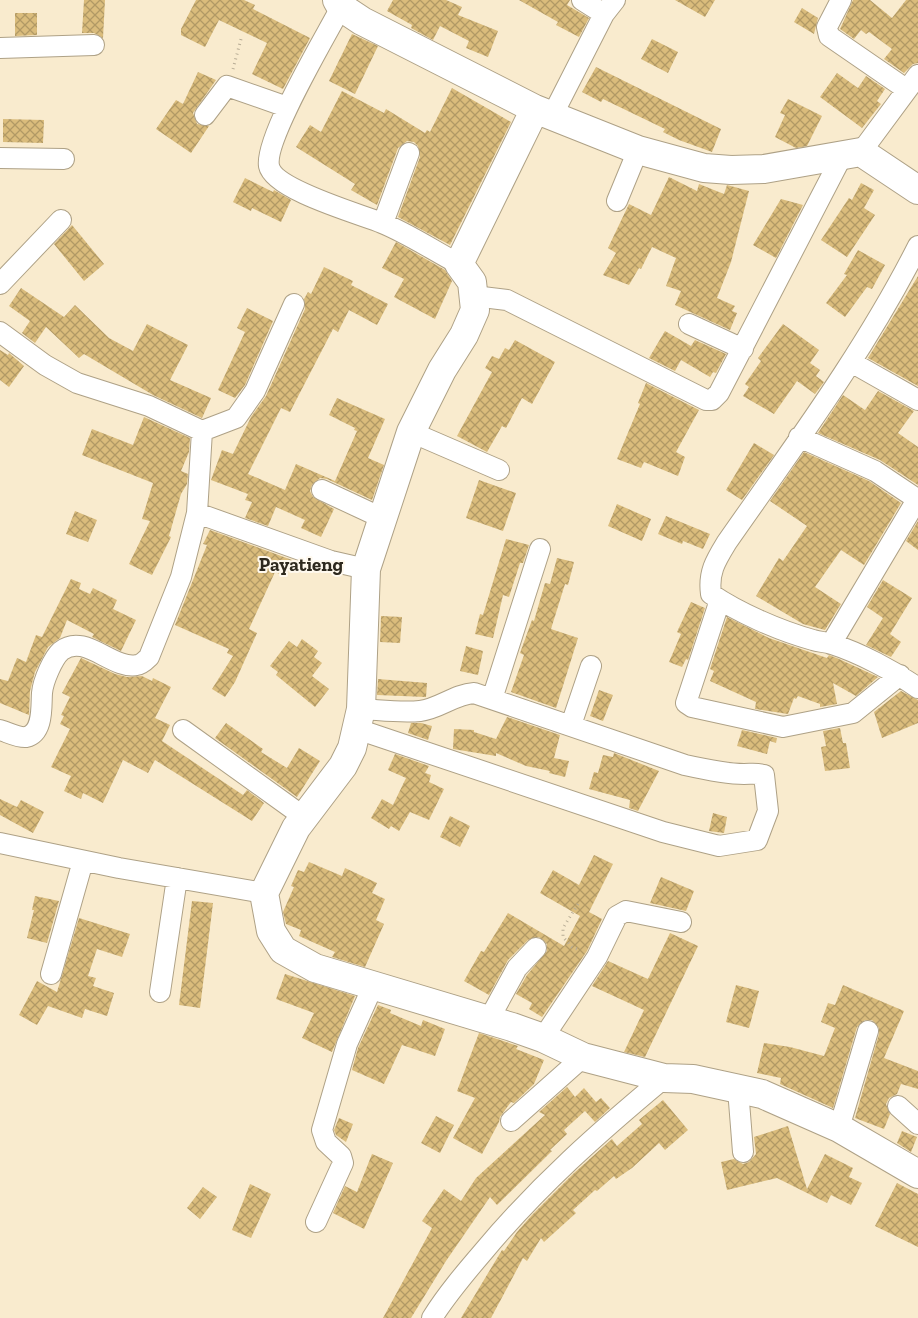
<svg xmlns="http://www.w3.org/2000/svg" width="918" height="1318" font-family="'Zilla Slab',serif">
  <style>
    .building { fill: url(#building-cross-hatch) }
    .lines { fill: none; stroke-linecap: round; stroke-linejoin: round }
    .street-casing { stroke: #aea186; stroke-width: 22 }
    .secondary-casing { stroke: #aea186; stroke-width: 30 }
    .path { stroke: #b7ac95; stroke-width: 3; stroke-dasharray: 1 4; stroke-linecap: butt }
    .street { stroke: #fff; stroke-width: 20 }
    .secondary { stroke: #fff; stroke-width: 28 }
    .labels { text-anchor: middle; dominant-baseline: central; stroke-width: 4; stroke-linejoin: round; paint-order: stroke }
    .quarter-label { font-size: 19px; font-weight: bold; fill: #2e291e; stroke: #fff9ee }
  </style>
  <defs>
    <pattern id="building-cross-hatch" width="8" height="8" patternUnits="userSpaceOnUse" patternTransform="scale(1.25)"><rect width="8" height="8" fill="#dabc7c"/><path d="M0 0l8 8M0 8l8-8" fill="none" stroke="#b19965"/></pattern>
  </defs>
  <rect width="100%" height="100%" fill="#f9ebce"/>
  <path class="building" d="M84,0H105L103,38L94,33H82Z
    M196,0H244L255,5L253,9L310,38L283,89L252,74L267,43L219,20L205,47L181,35V29Z
    M393,0H446L462,7L458,15L498,31L488,57L466,48L469,41L440,26L433,40L411,28L412,25L387,11Z
    M519,0H570L567,5L589,18L579,37L556,25L558,22Z
    M675,0H715L705,17Z
    M853,0H870L892,18L906,0H918V63L913,64L904,73L884,59L892,49L869,32L866,34L861,30L854,39L840,29Z
    M802,8L818,18L814,34L794,22Z
    M15,13H37V35L15,36Z
    M352,34L378,46L355,94L329,81Z
    M652,39L678,52L668,73L641,59Z
    M596,67L721,129L712,152L679,140L663,132L665,129L603,99L601,102L582,92Z
    M198,72L216,80L193,113L197,124L209,126L191,153L156,129L176,100L183,104Z
    M837,73L858,88L866,76L885,89L877,101L881,104L862,128L820,97Z
    M452,88L511,122L450,245L398,217L420,157L418,146L414,142L407,141L398,148L377,205L351,190L355,184L296,147L310,125L321,132L342,91L384,113L386,109L425,133L427,130L430,132Z
    M788,99L822,116L807,146L796,148L775,137L785,115L780,113Z
    M3,119L44,120L43,143L3,142Z
    M669,177L697,191L699,184L724,194L727,185L749,191L731,262L717,298L735,306L732,311L737,313L730,330L675,305L681,291L666,286L676,258L652,247L641,269L639,268L629,285L603,275L616,253L608,248L629,204L651,215Z
    M245,178L273,192L274,190L291,200L281,222L252,208L251,211L233,202Z
    M861,183L874,190L864,208L875,215L847,257L821,240L849,198L852,200Z
    M781,199L803,205L776,258L753,245Z
    M72,225L104,264L84,281L54,244Z
    M396,242L445,270L452,281L435,319L394,297L404,279L382,268Z
    M858,250L885,265L872,289L867,287L845,317L826,303L847,275L844,274Z
    M324,267L353,281L351,285L388,304L377,325L349,310L338,332L333,329L290,412L281,408L248,474L285,490L296,464L335,481L357,431L354,430L355,428L329,415L337,398L385,419L368,458L384,465L372,500L327,479L320,478L312,485L310,491L313,497L334,509L321,537L301,528L305,520L276,507L268,526L245,518L252,502L245,500L248,494L211,480L222,450L233,454L251,417L266,396L305,309L304,299L308,292L311,294Z
    M918,276V386L868,358Z
    M21,288L64,317L75,305L109,338L133,351L147,324L188,345L170,380L211,398L202,418L153,395L84,354L79,358L46,327L35,343L22,333L30,321L9,306Z
    M247,308L273,321L245,385L235,398L218,390L245,332L237,328Z
    M783,324L819,350L810,363L820,370L816,376L824,382L815,394L797,381L774,414L743,396L749,387L745,384L761,361L758,358Z
    M665,331L691,346L695,340L726,354L716,373L713,372L710,377L681,360L675,371L649,358Z
    M515,340L555,362L532,404L522,398L506,428L502,426L487,452L457,436L492,372L485,368L492,356L499,359L505,348L509,350Z
    M0,350L8,355L9,353L24,366L9,387L0,380Z
    M646,383L699,410L676,452L685,457L678,476L644,462L641,468L617,459L640,404L638,403Z
    M878,391L914,411L898,433L918,447V485L880,460L818,433L843,395L865,410Z
    M144,417L190,438L189,452L181,471L188,474L187,484L181,494L169,536L171,537L152,575L129,564L150,521L142,519L153,483L82,455L92,429L133,445Z
    M754,443L774,455L742,500L726,490Z
    M804,452L869,481L901,503L864,565L841,550L815,587L841,604L825,630L803,624L756,596L779,558L783,561L807,526L770,501Z
    M479,480L516,493L503,531L466,518Z
    M617,504L651,519L642,541L608,526Z
    M75,511L97,520L88,542L66,534Z
    M666,516L710,534L703,549L683,541L682,544L658,534Z
    M918,521V550L906,541Z
    M210,530L292,560L284,576L275,572L249,629L257,633L235,682L225,697L212,689L233,656L227,653L229,649L175,625L207,545L203,544Z
    M506,539L529,545L523,563H520L509,597L503,595L493,638L475,634L480,614L483,615Z
    M557,558L574,562L568,585L565,584L551,629L578,638L556,708L511,692L524,655L520,653L532,620L534,621L545,583L550,584Z
    M71,579L81,583L79,589L90,594L93,588L117,600L113,609L136,620L121,651L92,637L94,634L67,620L60,638L48,647L35,672L30,691L29,715L0,703V679L8,681L17,658L26,662L36,635L42,637Z
    M883,580L912,598L890,634L901,642L891,657L866,645L883,618L867,607Z
    M691,602L705,608L688,660L686,659L682,667L669,662L681,634L677,632Z
    M381,616L402,617L400,643L380,642Z
    M727,617L769,638L827,658L829,655L839,659L878,677L856,696L833,683L837,704L820,707V704L798,696L796,699L794,698L788,714L755,709L756,702L710,681L714,671L710,669Z
    M302,639L318,651L314,657L322,663L312,676L329,689L315,707L276,675L278,672L270,666L289,641L297,647Z
    M466,646L483,651L478,675L460,671Z
    M81,658L115,674L127,677L142,676L152,681L153,678L171,687L155,718L170,725L162,741L243,795L247,790L264,803L252,821L155,760L148,773L123,760L103,803L83,793L81,799L64,791L71,776L51,767L70,729L60,724L64,716L61,715L70,697L62,693Z
    M378,679L427,683L426,697L377,695Z
    M599,690L613,695L603,721L590,716Z
    M901,691L918,700V723L882,738L874,712Z
    M507,717L560,735L554,758L569,761L565,777L549,773L550,771L526,766L496,753V756L453,749L454,729L474,730V732L496,739Z
    M226,723L263,749L261,752L287,768L299,748L320,761L297,797L215,738Z
    M411,723H421L432,726L428,740L408,733Z
    M840,728L843,743H846L850,768L825,771L821,747L826,746L823,731Z
    M742,730L777,738L776,743L770,741L767,754L737,746Z
    M614,753L659,771L638,811L629,808L630,800L589,789L594,772L598,773L603,755L613,757Z
    M395,754L429,766L425,773L431,775L429,782L444,789L429,820L410,812L399,831L391,826L389,829L371,818L382,799L393,805L406,778L388,770Z
    M0,799L17,807L21,800L44,812L33,833L0,815Z
    M713,813L727,817L724,833L709,831Z
    M450,816L470,826L460,847L440,837Z
    M594,855L613,864L589,912L602,919L587,951L542,1017L529,1009L532,1003L516,994L527,975L547,951V944L539,937L528,940L508,960L489,995L464,981L481,951L484,952L508,913L564,946L580,916L540,893L553,870L579,885Z
    M309,862L342,876L345,868L377,883L372,893L385,899L376,920L384,924L365,967L332,957L335,952L299,936L301,930L286,924L283,912L294,887L291,886L298,870L304,872Z
    M661,877L694,891L686,911L650,903Z
    M35,896L59,901L47,943L27,938L34,910H32Z
    M192,901L213,903L200,1008L179,1005Z
    M79,918L130,934L122,957L97,949L88,976L96,978L93,986L114,993L107,1016L85,1009L82,1018L48,1006L37,1025L19,1015L37,981L57,992Z
    M670,933L698,946L645,1057L624,1052L644,1010L592,986L608,961L648,979Z
    M285,974L355,996L332,1052L302,1038L314,1013L276,999Z
    M736,985L759,991L749,1028L726,1022Z
    M843,985L904,1011L884,1058L918,1071V1089L901,1084L897,1094L889,1098L886,1104L890,1114L884,1129L855,1118L879,1034V1028L872,1020H865L857,1027L833,1108L780,1084L781,1078L757,1073L764,1043L790,1047L824,1056L835,1028L821,1022L828,1003L835,1005Z
    M378,1005L391,1010L390,1013L421,1026L423,1020L445,1029L435,1056L402,1045L384,1084L352,1070L358,1048Z
    M479,1033L518,1046L516,1049L544,1060L534,1084L514,1103L511,1102L500,1117L499,1122L482,1154L453,1138L475,1098L457,1091Z
    M567,1087L575,1097L584,1088L596,1102L601,1098L610,1108L595,1122L585,1111L564,1130L567,1134L550,1150L552,1151L497,1205L490,1197L446,1261L411,1318H383L432,1228L422,1221L444,1189L461,1201L476,1178L545,1115L539,1112Z
    M663,1100L688,1130L665,1150L659,1143L632,1168L616,1179L614,1176L597,1191L595,1190L573,1210L576,1213L544,1242L541,1238L527,1261L523,1258L491,1318H461L502,1250L504,1251L517,1232L532,1215L574,1173L612,1139L617,1146L642,1124L639,1120Z
    M436,1116L454,1125L440,1153L421,1143Z
    M339,1118L353,1124L346,1142L336,1135L334,1130Z
    M788,1126L807,1189L825,1154L853,1168L849,1177L862,1183L851,1205L831,1195L827,1203L777,1178L727,1190L721,1162L734,1159L743,1164L749,1162L756,1154L754,1137Z
    M902,1131L917,1137L911,1152L897,1143Z
    M372,1154L393,1163L364,1229L333,1213L345,1186L357,1192Z
    M897,1183L918,1194V1247L875,1226Z
    M250,1184L271,1194L251,1238L232,1230Z
    M203,1187L217,1197L200,1219L187,1208Z"/>
  <g class="lines">
    <g class="street-casing">
      <path id="street" d="M582,0L604,14
        M841,0L827,27L829,36L906,89
        M341,7C326,36 264,139 269,166C274,190 360,214 382,223C409,234 434,251 459,264
        M0,48L94,45
        M205,115L227,86L287,107
        M552,116L604,14L615,0
        M861,152L918,75
        M0,158L64,159
        M617,201L638,150
        M383,223L409,153
        M918,246C865,351 794,446 727,542C716,560 708,572 711,594C739,613 780,631 813,640C819,642 826,642 832,644C860,653 894,671 918,688
        M0,284L61,220
        M474,296L507,300L706,400H712L719,393L842,156
        M689,324L743,349
        M0,332L45,365L77,383L149,406L202,431
        M851,362L918,400
        M411,432L499,470
        M799,437L875,471L917,499
        M322,490L382,518
        M197,513L331,561L366,569
        M720,600L686,703L692,707L783,727L853,713L900,675
        M831,644L918,498
        M492,699L540,549
        M571,725L591,666
        M357,729L663,832L719,846L757,840L768,811L764,775C756,773 752,774 744,774C726,774 703,769 685,765L474,693C455,694 439,709 420,711C401,713 380,710 361,709
        M0,730C7,732 19,738 26,737C44,733 41,705 42,693C43,681 53,658 61,651C85,632 112,670 137,665C141,665 146,660 149,657L181,577L197,513L202,431L236,418L255,391L294,304
        M183,730L304,817
        M0,843L119,868L264,893
        M51,974L83,861
        M160,992L177,878
        M488,1021L517,968L536,948
        M543,1038L597,957L617,916L626,911L681,922
        M738,1089L743,1152
        M898,1106L918,1124
        M511,1121L583,1057
        M839,1128L868,1031
        M316,1222L343,1163L341,1156L326,1142L322,1130L347,1044L373,986
        M432,1318C447,1294 465,1273 483,1252C539,1185 598,1133 664,1078"/>
    </g>
    <g class="secondary-casing">
      <path id="secondary" d="M337,0L341,7L362,21L535,109L638,150L704,168L731,170L764,169L861,152L918,190
        M535,109L459,264L472,282L475,310L464,335L442,370L411,432L366,569L361,709L352,748L343,766L296,828L264,893L271,931L283,950L315,968L512,1027L543,1038L583,1057L664,1078L693,1079L762,1094L839,1128L918,1174"/>
    </g>
    <path class="path" d="M233,69L241,39
      M578,904L563,928V937L572,947L580,950"/>
    <use href="#street" class="street"/>
    <use href="#secondary" class="secondary"/>
  </g>
  <g class="labels">
    <g class="quarter-label">
      <text x="301" y="564">Payatieng</text>
    </g>
  </g>
</svg>
